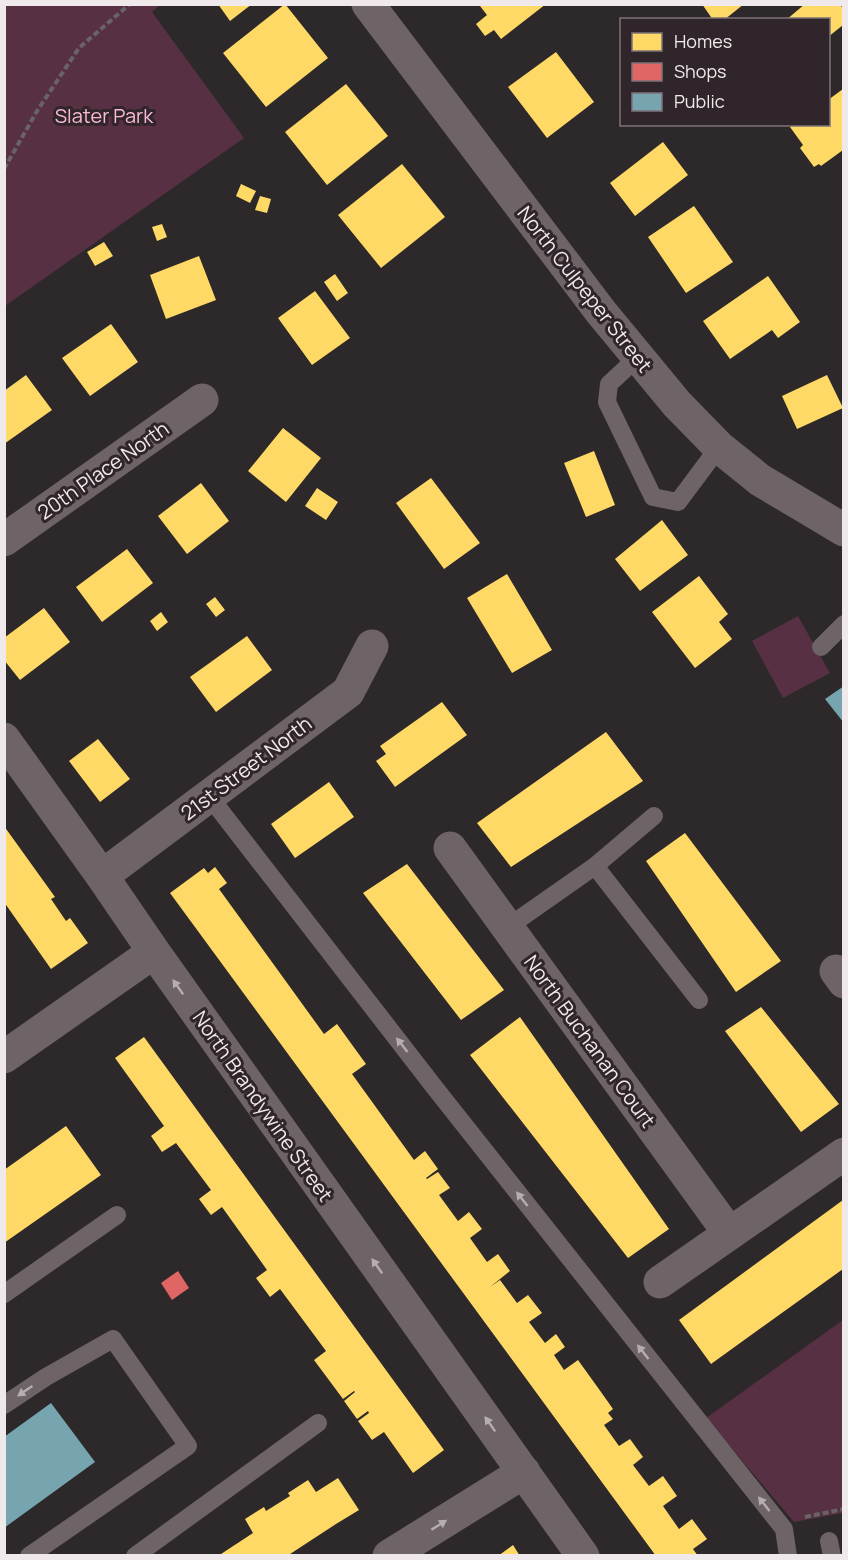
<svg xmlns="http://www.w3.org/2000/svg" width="848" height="1560" font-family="Manrope,sans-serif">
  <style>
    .green { fill: #573043 }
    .homes { fill: #ffd966 }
    .shops { fill: #e06666 }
    .public { fill: #76a5af }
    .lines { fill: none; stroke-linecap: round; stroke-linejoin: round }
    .path { stroke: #6a6366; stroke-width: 4; stroke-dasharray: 6 3; stroke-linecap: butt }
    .service { stroke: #6e6367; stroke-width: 18 }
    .minor { stroke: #6e6367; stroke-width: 33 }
    .oneway { fill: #b6adb0 }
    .labels { text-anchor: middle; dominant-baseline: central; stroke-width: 6; stroke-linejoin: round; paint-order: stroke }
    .park-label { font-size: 20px; fill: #fab7d6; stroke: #30252a }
    .street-label { font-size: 20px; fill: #f0e9ec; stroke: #30252a }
  </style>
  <rect width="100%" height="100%" fill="#2d282a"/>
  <path class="green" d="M5,4L160,5L152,12L244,138L5,306Z
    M798,616L830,673L783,698L752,641Z
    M843,1320V1513L794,1522L706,1418Z"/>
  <path class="homes" d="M218,4H252L230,21Z
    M285,4L328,58L266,107L223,53Z
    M483,4H546L501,39L494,30L485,36L476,24L487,15L480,6Z
    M702,4H744L724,20H713Z
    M805,4H840L843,9V25L828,37V20H786Z
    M556,52L594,102L547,138L508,87Z
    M346,84L388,136L327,185L285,132Z
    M843,89V150L821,166L819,164L814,167L800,148L803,145L790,127L793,124H828V100Z
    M663,142L688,175L635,216L610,183Z
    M402,164L445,217L381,268L338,215Z
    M241,184L256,191L250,203L236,196Z
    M260,196L271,199L267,213L255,210Z
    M694,206L733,262L686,293L648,237Z
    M162,224L167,237L157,241L152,227Z
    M104,242L113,256L95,266L87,252Z
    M199,256L216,300L166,319L150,275Z
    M335,274L348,293L337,301L324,282Z
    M768,276L800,322L778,338L772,330L730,359L703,321Z
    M315,291L350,338L312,365L278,318Z
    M111,324L138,362L90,396L62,358Z
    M26,375L52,410L4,444V391Z
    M827,375L843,408L797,429L782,396Z
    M283,428L321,458L286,502L248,471Z
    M594,451L615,505L586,517L564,463Z
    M431,478L480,543L444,569L396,503Z
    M201,483L229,521L187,554L158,516Z
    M317,488L338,502L326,520L305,506Z
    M662,520L688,555L640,591L615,559Z
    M127,549L153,583L102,622L76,587Z
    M507,574L552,650L512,673L467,598Z
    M699,576L728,614L719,622L732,639L695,668L652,612Z
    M215,597L225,610L216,617L206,604Z
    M44,608L70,642L20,680L4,660V638Z
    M161,612L168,622L157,631L150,621Z
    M247,636L272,670L216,712L190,677Z
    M442,702L467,735L395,787L376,761L386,754L380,746Z
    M606,732L643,781L511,867L477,823Z
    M98,739L130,779L100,802L69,761Z
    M329,782L354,817L295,858L271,824Z
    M4,826L55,897L51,899L66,921L70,918L88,943L51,969L4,902Z
    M685,833L781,961L736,992L646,861Z
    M407,864L504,990L461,1020L363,893Z
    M215,867L227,883L219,889L324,1034L337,1024L366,1064L352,1074L414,1160L425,1151L438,1169L426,1178L427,1179L438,1172L450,1188L439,1195L458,1221L469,1212L482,1229L470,1238L487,1262L498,1254L510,1271L490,1287L500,1280L517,1303L528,1295L542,1313L529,1322L545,1343L556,1334L565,1347L554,1355L564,1370L578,1360L601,1392L613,1409L608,1413L613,1419L604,1425L619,1446L630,1439L643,1457L633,1465L649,1486L663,1476L677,1496L663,1506L679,1529L692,1519L707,1539L693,1549L698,1556H656L170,893L204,868L208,873Z
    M761,1007L839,1104L801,1132L725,1031Z
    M520,1017L669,1229L628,1258L470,1055Z
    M144,1037L444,1450L413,1473L384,1432L372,1440L358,1421L369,1413L368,1411L357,1419L344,1401L355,1392L354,1391L343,1399L314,1360L326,1351L280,1289L270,1297L256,1278L267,1270L222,1207L211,1215L199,1199L211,1190L176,1143L162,1152L151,1136L164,1126L115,1058Z
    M66,1126L101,1175L4,1243V1170Z
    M843,1200V1269L711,1364L679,1320Z
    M338,1478L359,1510L336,1524L287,1556H218L253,1533L245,1519L264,1507L266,1511L290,1496L288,1493L308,1480L316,1492Z
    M513,1545L520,1556H498Z"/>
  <path class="shops" d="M178,1271L189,1288L172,1300L161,1283Z"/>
  <path class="public" d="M844,686V723L825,699Z
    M51,1403L95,1462L4,1528V1437Z"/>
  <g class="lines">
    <path class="path" d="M4,169L37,111L79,48L130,4
      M805,1517L844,1509"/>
    <path class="service" d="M638,357L609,384L607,402L653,497L678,502L719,447
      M821,647L844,624
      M209,796L435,1088L784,1529L788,1556
      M595,866L654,816
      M508,927L595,866L699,1000
      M4,1294L117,1215
      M4,1405L46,1377L113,1339L188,1446L29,1556
      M829,1541L832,1556
      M135,1556L318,1423"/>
    <path class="minor" d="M368,4L601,312L677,404L719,447L760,480L844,530
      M4,540L202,400
      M4,739L102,876L154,952L583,1556
      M450,848L729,1233
      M102,876L348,692L372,646
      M836,971L844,982
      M4,1057L154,952
      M660,1282L844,1154
      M389,1556L524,1472"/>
  </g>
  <defs><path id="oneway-solid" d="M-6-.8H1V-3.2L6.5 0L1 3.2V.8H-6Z" transform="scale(1.5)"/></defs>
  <g class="oneway">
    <use href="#oneway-solid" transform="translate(178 987) rotate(-125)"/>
    <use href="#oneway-solid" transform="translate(402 1045) rotate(-128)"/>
    <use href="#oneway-solid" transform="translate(522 1199) rotate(-128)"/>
    <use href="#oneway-solid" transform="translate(377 1266) rotate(-125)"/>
    <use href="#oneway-solid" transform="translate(643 1352) rotate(-128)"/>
    <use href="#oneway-solid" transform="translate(25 1391) rotate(146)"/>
    <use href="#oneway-solid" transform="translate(490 1424) rotate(-125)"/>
    <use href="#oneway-solid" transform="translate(764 1504) rotate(-128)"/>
    <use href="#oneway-solid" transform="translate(439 1525) rotate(-32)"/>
  </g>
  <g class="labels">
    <g class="park-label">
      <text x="104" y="115">Slater Park</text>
    </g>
    <g class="street-label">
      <text transform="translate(585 289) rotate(52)">North Culpeper Street</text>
      <text transform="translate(103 470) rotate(-35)">20th Place North</text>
      <text transform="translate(246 768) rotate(-37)">21st Street North</text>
      <text transform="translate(590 1041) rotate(54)">North Buchanan Court</text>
      <text transform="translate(263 1106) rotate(55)">North Brandywine Street</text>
    </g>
  </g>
  <rect width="848" height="1560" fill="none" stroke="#f0e9ec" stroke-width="12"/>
  <rect x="620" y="18" width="210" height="108" fill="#30252a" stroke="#7d7378" stroke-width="1.5"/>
  <rect x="632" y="33" width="30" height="18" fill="#ffd966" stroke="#7d7378" stroke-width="1.5"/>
  <text x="674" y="48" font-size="18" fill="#f0e9ec">Homes</text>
  <rect x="632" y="63" width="30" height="18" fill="#e06666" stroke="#7d7378" stroke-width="1.5"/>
  <text x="674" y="78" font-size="18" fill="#f0e9ec">Shops</text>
  <rect x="632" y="93" width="30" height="18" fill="#76a5af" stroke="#7d7378" stroke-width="1.5"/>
  <text x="674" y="108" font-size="18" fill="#f0e9ec">Public</text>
</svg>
